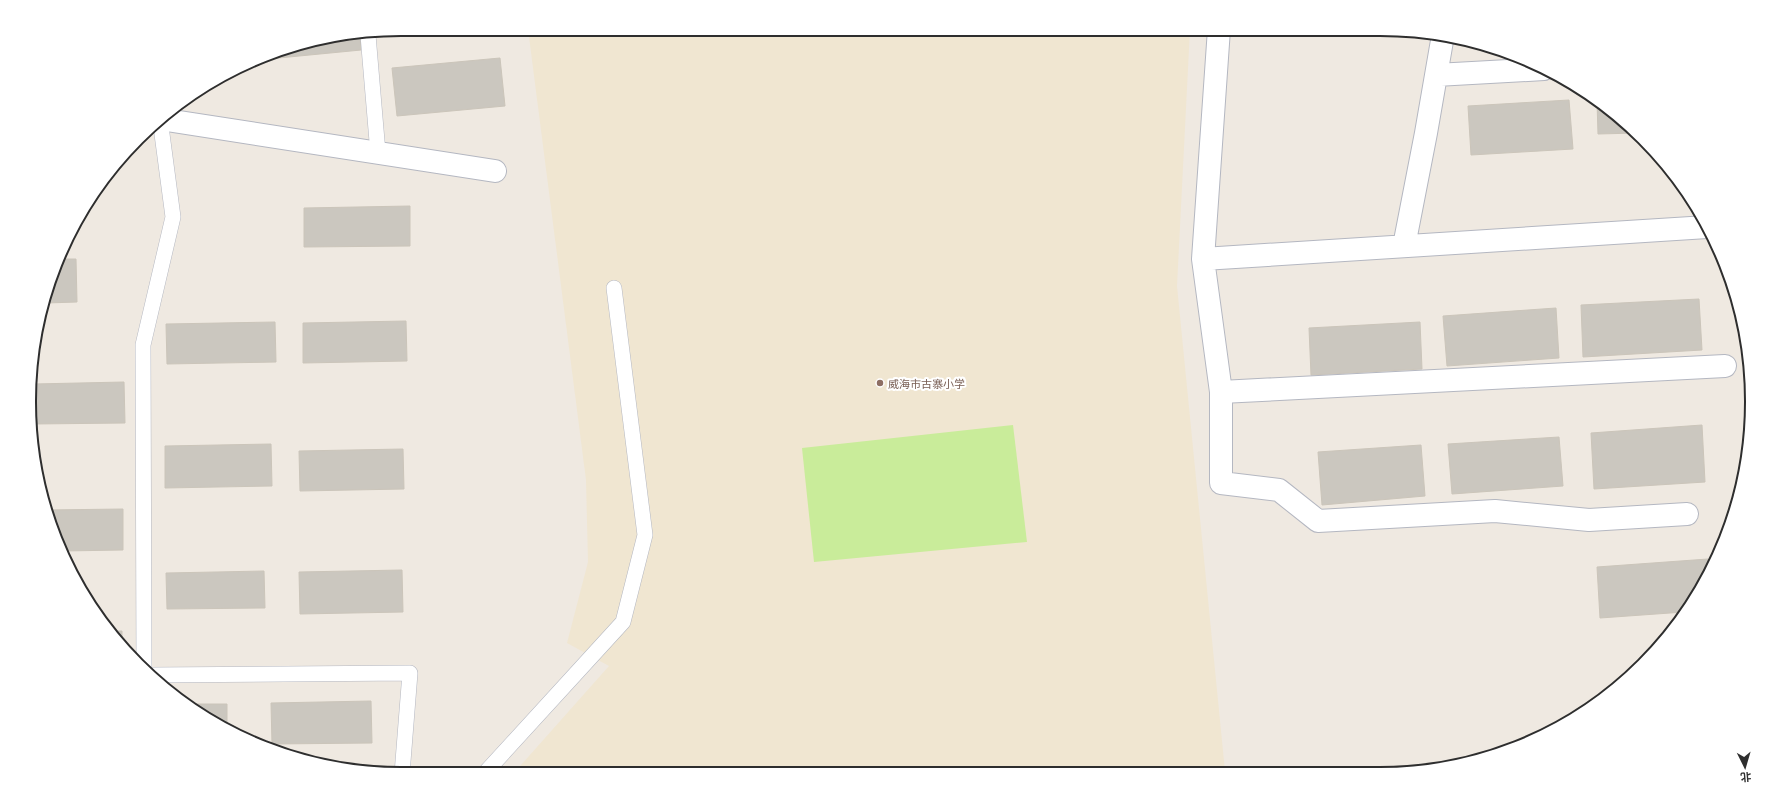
<svg xmlns="http://www.w3.org/2000/svg" width="1781" height="803" font-family="Manrope,'Noto Sans SC',sans-serif">
  <style>
    .education { fill: #f0e6d1 }
    .pitch { fill: #c9ec9a }
    .building { fill: #cbc7bf; stroke: #cbc5ba }
    .lines { fill: none; stroke-linecap: round; stroke-linejoin: round }
    .service-casing { stroke: #b4b7c1; stroke-width: 16 }
    .minor-casing { stroke: #b4b7c1; stroke-width: 24 }
    .service { stroke: #fff; stroke-width: 15 }
    .minor { stroke: #fff; stroke-width: 22 }
    .education-dot { fill: #8d6e63; stroke: #fff; stroke-width: 1.5 }
    .labels { text-anchor: middle; dominant-baseline: central; stroke-width: 4; stroke-linejoin: round; paint-order: stroke }
    .education-label { font-size: 11px; fill: #785e54; stroke: #fff; text-anchor: start }
    .rim { fill: none; stroke: #2e2e2e; stroke-width: 2 }
  </style>
  <rect width="100%" height="100%" fill="#efe9e1"/>
  <path class="education" d="M528,29H1190L1177,286L1225,771L513,774L609,666L567,643L588,562L586,480Z"/>
  <path class="pitch" d="M1013,425L1027,542L814,562L802,448Z"/>
  <path class="building" d="M360,36L361,50L258,60L282,49Z
    M500,58L505,106L397,116L392,68Z
    M1569,100L1573,149L1471,155L1468,106Z
    M1597,101L1636,133L1598,134Z
    M410,206V246L304,247V208Z
    M62,259H76L77,302L46,303Z
    M1699,299L1702,350L1583,357L1581,305Z
    M1556,308L1559,358L1447,366L1443,316Z
    M406,321L407,361L303,363V323Z
    M275,322L276,362L167,364L166,324Z
    M1420,322L1422,369L1311,375L1309,328Z
    M124,382L125,423L33,424L34,384Z
    M1702,425L1705,482L1594,489L1591,433Z
    M1559,437L1563,486L1452,494L1448,444Z
    M271,444L272,486L165,488V446Z
    M1421,445L1425,496L1322,505L1318,452Z
    M403,449L404,489L300,491L299,451Z
    M123,509V550L62,551L49,521L46,510Z
    M1708,559L1709,569L1684,612L1600,618L1597,567Z
    M402,570L403,612L300,614L299,572Z
    M264,571L265,608L167,609L166,573Z
    M114,631H122V641Z
    M371,701L372,743L272,744L271,703Z
    M192,704H227V726Z"/>
  <g class="lines">
    <g class="service-casing">
      <path id="service" d="M368,35L378,153
        M144,667L143,345L173,217L160,119
        M151,675L410,673L402,774
        M484,774L623,622L645,535L614,288"/>
    </g>
    <g class="minor-casing">
      <path id="minor" d="M1219,29L1203,259L1221,392V483L1279,490L1318,521L1495,511L1589,520L1687,514
        M1436,75L1544,69
        M160,119L495,171
        M1404,246L1426,133L1443,35
        M1203,259L1707,227
        M1221,392L1725,366"/>
    </g>
    <use href="#service" class="service"/>
    <use href="#minor" class="minor"/>
  </g>
  <circle class="education-dot" cx="880" cy="383" r="4"/>
  <g class="labels">
    <g class="education-label">
      <text x="888" y="383">威海市古寨小学</text>
    </g>
  </g>
  <path d="M0 0H1781V803H0ZM401 36H1380A365 365 0 0 1 1745 401V402A365 365 0 0 1 1380 767H401A365 365 0 0 1 36 402V401A365 365 0 0 1 401 36Z" fill="#fff" fill-rule="evenodd"/>
  <path class="rim" d="M401 36H1380A365 365 0 0 1 1745 401V402A365 365 0 0 1 1380 767H401A365 365 0 0 1 36 402V401A365 365 0 0 1 401 36Z"/>
  <g transform="translate(1745 767) rotate(175)" stroke="#ffffff" stroke-width="3" paint-order="stroke">
  <path d="M0-3L7 15L0 10L-7 15Z" fill="#2e2e2e"/>
  <text y="-6" font-size="11" font-weight="bold" text-anchor="middle" fill="#2e2e2e">北</text>
  </g>
</svg>
